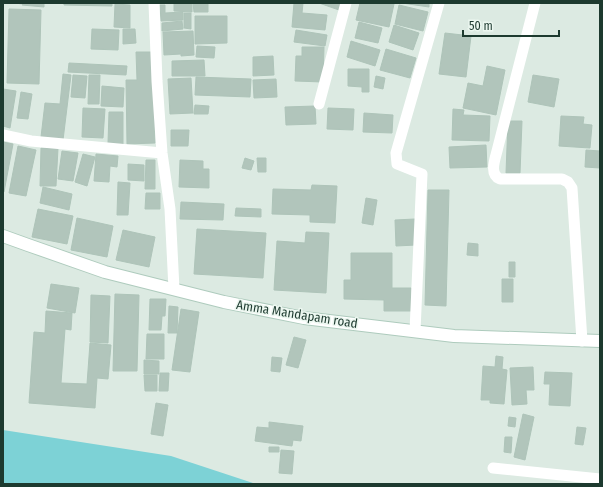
<svg xmlns="http://www.w3.org/2000/svg" width="603" height="487" font-family="'Fira Sans Condensed',sans-serif">
  <style>
    .water { fill: #7dd2d6 }
    .building { fill: #b1c5bb; stroke: #aec4b9 }
    .lines { fill: none; stroke-linecap: round; stroke-linejoin: round }
    .secondary-casing { stroke: #aecbbd; stroke-width: 14 }
    .street { stroke: #fff; stroke-width: 11 }
    .secondary { stroke: #fff; stroke-width: 12 }
    .labels { text-anchor: middle; dominant-baseline: central; stroke-width: 3; stroke-linejoin: round; paint-order: stroke }
    .street-label { font-size: 13px; fill: #1d3a2f; stroke: #ecf7f0 }
  </style>
  <rect width="100%" height="100%" fill="#dceae2"/>
  <path class="water" d="M3,430L171,456L256,484H3Z"/>
  <path class="building" d="M14,3H44V7L22,5L23,4Z
    M64,3H112V6L64,5Z
    M174,3H192V12L174,11Z
    M193,3H208V12H194Z
    M294,3H303L302,13L327,15L325,30L292,27Z
    M319,3H341L339,10Z
    M360,3L394,4L389,27L356,20Z
    M402,3H429V7Z
    M115,4L130,5V28L114,27Z
    M160,5H165V13L183,12V20L161,21Z
    M399,5L428,12L423,31L395,24Z
    M9,9L41,10L39,84L7,83Z
    M184,13H191V29L184,28Z
    M195,16H227V43L195,44Z
    M182,21L183,29L162,31V23Z
    M359,22L382,28L378,43L355,38Z
    M394,25L419,33L413,50L389,42Z
    M92,29L119,30L118,50L91,49Z
    M123,29H135L136,43L123,44Z
    M296,30L327,35L325,46L294,42Z
    M193,31L194,55L181,56V54L164,55L163,32Z
    M445,33L471,36L466,77L439,74Z
    M351,41L380,50L375,66L347,57Z
    M197,46L215,47L214,58L196,57Z
    M302,47H324L323,82L295,81L296,56H302Z
    M386,49L416,58L410,78L380,70Z
    M136,52H153L155,143L127,144L126,80H137Z
    M273,56L274,75L253,76V57Z
    M204,60L205,76H172V61Z
    M69,63L127,66L126,75L68,72Z
    M487,66L505,70L496,115L463,108L468,83L483,86Z
    M348,69H369V92H362V87L348,86Z
    M63,74L71,75L63,140L41,137L45,103L60,104Z
    M73,75L87,76L85,98L71,97Z
    M89,75H100L99,104H88Z
    M533,75L559,79L554,107L528,102Z
    M376,76L385,78L383,89L374,87Z
    M196,77L251,79L250,97L195,95Z
    M191,78L193,113L170,114L168,79Z
    M276,79L277,97L254,98L253,80Z
    M102,86L124,88L123,107L101,106Z
    M3,89L16,91L10,128L3,126Z
    M21,92L32,94L28,119L17,118Z
    M195,105L209,106L208,114H194Z
    M315,106L316,124L286,125L285,107Z
    M83,108L105,109L103,138L82,137Z
    M328,108L354,109L353,130L327,129Z
    M453,109L464,110L463,115L490,116L489,141L452,140Z
    M109,112H123V144L108,143Z
    M364,113L393,115L392,133L363,132Z
    M561,116L584,117L583,124L592,125L590,148L559,146Z
    M508,121H522L520,173H506Z
    M171,130H189L188,146H171Z
    M3,142L13,144L4,192H3Z
    M486,145L487,167L450,168L449,147Z
    M18,146L36,150L26,196L9,193Z
    M41,148H58L56,186H40Z
    M586,150L600,151V168L585,167Z
    M62,151L78,153L73,181L58,179Z
    M83,154L95,157L87,186L75,182Z
    M96,154L118,156L117,167L110,166L109,182L94,181Z
    M245,158L254,161L251,170L242,168Z
    M257,158H266V172H258Z
    M146,160H155V189H145Z
    M180,160L203,161V169H209V188L179,187Z
    M128,164L144,165V181L128,180Z
    M118,182L130,183L128,215H117Z
    M312,185L337,186L335,223L310,222V215L272,214L273,189L311,190Z
    M43,187L72,194L69,210L40,203Z
    M428,190H449L446,306L425,305Z
    M146,193H160V209H145Z
    M366,198L377,200L373,225L362,223Z
    M181,202L224,204L223,220L180,219Z
    M236,208L261,209V217L235,216Z
    M38,209L73,216L67,244L32,237Z
    M77,218L113,226L107,257L71,250Z
    M415,219L416,245L396,246L395,220Z
    M197,229L266,233L263,278L194,274Z
    M123,230L155,237L149,267L116,260Z
    M306,232L329,233L326,293L274,290L277,241L305,243Z
    M468,243L478,244V256L467,255Z
    M351,253H392V288H411V311H384V300L344,299V280H351Z
    M509,262H515V277H509Z
    M502,279H513V302H502Z
    M51,284L79,288L75,313L47,308Z
    M115,294L139,295L137,371H113Z
    M91,295L110,296L108,343L90,342Z
    M150,299H166L165,316H162L161,330H149Z
    M169,306L178,307L177,333H168Z
    M181,309L199,312L190,372L172,370Z
    M46,311L72,313L71,330L65,329L61,383L87,384L90,343L111,345L108,379L97,378L95,408L29,403L34,332L45,333Z
    M147,334H164V359H146Z
    M294,337L306,340L298,368L286,365Z
    M496,356L503,357L502,369L507,370L504,404L490,403V400H481L483,366L495,367Z
    M272,357L282,358L280,372L271,371Z
    M144,360L159,361V374H144Z
    M533,367L534,390H526L527,404L512,405L510,368Z
    M545,372L572,373L570,406L549,405L550,384H544Z
    M160,373H169L168,391H159Z
    M144,375H157V391H145Z
    M156,403L168,405L163,436L151,434Z
    M523,414L534,417L525,460L514,457Z
    M509,417L516,418L515,427L508,426Z
    M269,422L303,426L301,441L293,440L292,446L255,441L257,427L269,428Z
    M577,427L586,428L583,445L575,444Z
    M505,437H512L511,453L504,452Z
    M269,447H279V452H269Z
    M281,450L294,451L292,474L279,473Z"/>
  <g class="lines">
    <g class="secondary-casing">
      <path id="secondary" d="M3,236L28,245L105,272L224,302L304,318L454,336L600,341"/>
    </g>
    <path class="street" d="M154,3L157,81L162,153L170,209L174,289
      M535,3L498,147C496,157 488,174 500,179H562L568,182L572,188L582,341
      M319,104L346,3
      M3,135L31,141L162,153
      M415,331L422,174L397,164L396,153L439,3
      M493,468L600,479"/>
    <use href="#secondary" class="secondary"/>
  </g>
  <g class="labels">
    <g class="street-label">
      <text transform="translate(297 314) rotate(9)">Amma Mandapam road</text>
    </g>
  </g>
  <rect width="603" height="487" fill="none" stroke="#1d3a2f" stroke-width="8"/>
  <path d="M463 30v6h96v-6" fill="none" stroke="#1d3a2f" stroke-width="2"/>
  <text x="469" y="30" font-size="12" fill="#1d3a2f" stroke="#ecf7f0" stroke-width="3" paint-order="stroke">50 m</text>
</svg>
